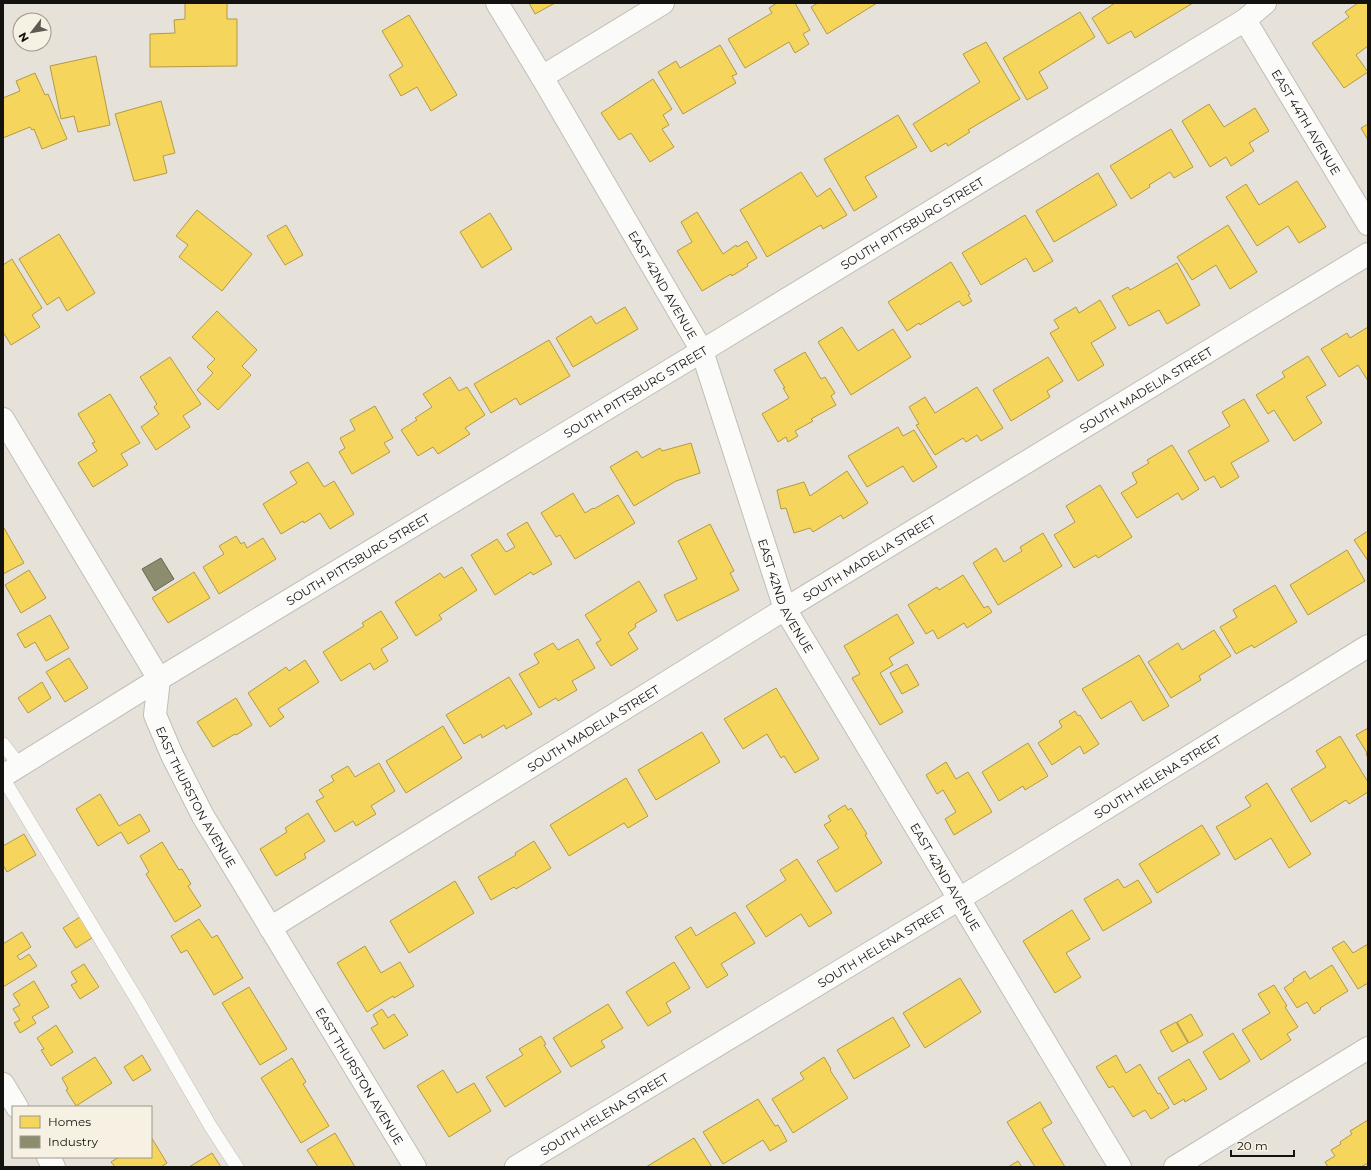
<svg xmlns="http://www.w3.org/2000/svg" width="1371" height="1170" font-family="Montserrat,sans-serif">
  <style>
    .homes { fill: #f6d55c; stroke: #b29a45 }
    .industry { fill: #8c8c6e; stroke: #686751 }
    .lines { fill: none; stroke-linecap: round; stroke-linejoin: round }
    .lane-casing { stroke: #c1beb8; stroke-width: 14 }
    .street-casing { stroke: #c1beb8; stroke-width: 24 }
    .secondary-casing { stroke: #c1beb8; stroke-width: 24 }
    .lane { stroke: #fbfbf9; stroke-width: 13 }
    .street { stroke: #fbfbf9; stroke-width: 22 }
    .secondary { stroke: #fbfbf9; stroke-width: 22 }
    .labels { text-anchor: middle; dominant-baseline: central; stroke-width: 4; stroke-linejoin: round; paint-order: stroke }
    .street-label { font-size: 12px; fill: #14120e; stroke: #f7f1e3 }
  </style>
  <rect width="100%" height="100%" fill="#e6e2da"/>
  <path class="homes" d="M185,3H227V19H237V66L150,67V34L175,33L174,20L185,19Z
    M529,3H555L535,14Z
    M777,3H795L810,30L803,34L809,44L795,53L789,42L745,68L728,39L772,13L769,8Z
    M818,3H877L827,34L811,7Z
    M1115,3H1193L1135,38L1131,31L1108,44L1092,18Z
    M1358,3H1368V46L1356,55L1368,72L1344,88L1312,43L1349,17L1345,12Z
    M1080,12L1095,37L1039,72L1048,88L1027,100L1003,58Z
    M409,15L457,95L431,111L417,87L401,96L389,75L403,66L382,31Z
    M986,42L1020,99L968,130L970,132L948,146L946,143L931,152L913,124L980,82L963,54Z
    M720,45L737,74L732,76L736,83L683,114L658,72L676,61L680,68Z
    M96,56L110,125L78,132L74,116L61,119L50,66Z
    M35,73L45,95L48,94L67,139L42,149L34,129L32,130L30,127L3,138V98L20,91L16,81Z
    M653,79L672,109L663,115L669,125L662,129L674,147L650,162L631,133L619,140L601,113Z
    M161,101L175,153L163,156L167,173L134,181L115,114Z
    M1209,104L1224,127L1255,108L1269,131L1249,143L1254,151L1231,166L1226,157L1210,167L1182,121Z
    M898,115L917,147L865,177L877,197L854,211L824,159Z
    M1368,124V140L1361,128Z
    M1171,129L1193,167L1174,178L1170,172L1149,185L1150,187L1131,199L1110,166Z
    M801,172L817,197L830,188L847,215L823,229L821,225L767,257L740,210Z
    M1098,173L1117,205L1054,242L1036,211Z
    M1297,181L1326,227L1299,243L1288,226L1257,246L1226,197L1246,184L1259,205Z
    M197,210L252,254L222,291L179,257L188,245L176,236Z
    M697,212L723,254L736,245L737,247L747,241L757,258L747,264L748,266L732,276L731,274L702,291L677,251L692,242L681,222Z
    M490,213L512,249L482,268L460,232Z
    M1025,215L1053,261L1034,272L1026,258L981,285L962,253Z
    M286,225L303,255L285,265L267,236Z
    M1228,225L1257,272L1230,289L1216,265L1192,280L1177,257Z
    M59,234L95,293L67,311L59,297L47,305L19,259Z
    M12,259L42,308L32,315L40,327L11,345L3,332V265Z
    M951,262L970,294L968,295L972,301L963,306L959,301L920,325L919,323L907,331L888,302Z
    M1177,263L1200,305L1167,324L1159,310L1129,326L1112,296L1128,287L1130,290Z
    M1100,300L1116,328L1091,343L1104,365L1078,381L1050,333L1059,328L1054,320L1076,307L1079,313Z
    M625,307L638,329L573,367L556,338L591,316L596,324Z
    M217,311L257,350L242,366L251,375L218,410L197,390L213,373L207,367L215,359L192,337Z
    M842,327L858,351L893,329L911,357L851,395L818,342Z
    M1368,327V381L1358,365L1339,377L1321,349L1347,333L1350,338Z
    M549,340L570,376L520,405L516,398L491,413L474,384Z
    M805,352L821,379L825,377L835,393L831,396L836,405L811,419L813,421L795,431L798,436L788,442L786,437L778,442L762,414L789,398L783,388H785L774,370Z
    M1308,356L1326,385L1306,397L1322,423L1294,441L1274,410L1268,414L1256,395L1285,377L1282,372Z
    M170,357L201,404L183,416L190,427L156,450L141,427L159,414L154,407L157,404L140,377Z
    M1048,357L1063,381L1047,391L1050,397L1011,421L993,390Z
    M450,377L459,391L467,387L485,415L465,428L470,434L438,454L433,447L418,456L401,430L417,420L415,418L432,407L423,394Z
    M977,387L1003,428L981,441L977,435L966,442L963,438L935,455L916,425L919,424L909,407L925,397L935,413Z
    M110,394L140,443L121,454L128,465L93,487L78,463L97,451L92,443L95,442L78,414Z
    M1244,399L1269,441L1231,463L1239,477L1221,488L1214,476L1205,481L1188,451L1230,426L1222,412Z
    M375,406L393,438L384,443L390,452L352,474L339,452L345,448L340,438L355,430L350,420Z
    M898,427L903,436L914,430L937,467L913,482L903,466L867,487L848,456Z
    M691,443L700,473L676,481L634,506L610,467L637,451L642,458L660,448L662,451Z
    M1172,445L1199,489L1182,500L1178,493L1137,518L1121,493L1137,483L1132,473L1149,463L1147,460Z
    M308,462L324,487L334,481L354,514L330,529L320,513L304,523L303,521L281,534L263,504L297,483L290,472Z
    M847,471L868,503L843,519L841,515L813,532L810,528L794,533L786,508L781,509L777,490L804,482L810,496Z
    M1100,485L1132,537L1098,558L1096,555L1074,568L1054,535L1075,522L1066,506Z
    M573,493L585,513L593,508L594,509L618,495L635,523L575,559L560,535L556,537L541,513Z
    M527,522L552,564L533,575L531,572L495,595L471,555L497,539L506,552L515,547L507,534Z
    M710,524L734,571L730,573L739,590L677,621L664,595L697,579L678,541Z
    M3,528H4L24,563L3,574Z
    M1368,531V561L1354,540Z
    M1043,533L1062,566L998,605L973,563L996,548L1004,562L1022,551L1020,547Z
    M236,536L241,544L244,542L247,548L263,538L276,559L219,594L203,567L224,554L219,546Z
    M1347,550L1365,581L1308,615L1290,585Z
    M462,567L477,590L439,615L442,619L416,636L395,602L440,573L444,578Z
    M29,570L46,598L21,613L5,585Z
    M194,572L210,598L168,623L152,598Z
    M963,575L984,608L988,606L992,612L967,628L964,623L938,639L933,630L926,634L908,605L937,587L939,590Z
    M639,581L657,611L635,624L636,627L628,633L638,649L611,666L596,643L601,640L585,615Z
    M1275,585L1297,622L1254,648L1252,645L1236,654L1220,627L1237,617L1233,610Z
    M381,611L398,638L381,649L388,661L374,670L370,663L341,681L323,652L364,626L362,623Z
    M897,614L914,643L889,658L893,665L880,673L903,712L880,725L852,678L860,674L844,646Z
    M50,615L69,648L46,661L35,642L25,648L17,634Z
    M1214,630L1231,656L1199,676L1201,680L1171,698L1148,662L1178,643L1182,650Z
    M578,639L595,668L572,681L577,690L558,701L556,698L539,708L519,674L539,663L534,654L553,643L558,650Z
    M1139,655L1169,706L1143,721L1131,701L1101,719L1082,689Z
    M69,658L88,688L65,702L46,672Z
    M305,660L319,682L278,709L284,717L270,727L248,693L286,667L289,671Z
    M907,664L919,685L902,694L890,673Z
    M509,677L532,714L506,729L504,725L482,738L481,734L464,744L446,715Z
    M42,682L51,698L28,713L18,698Z
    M776,688L819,759L795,773L784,756L781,758L767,734L743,749L724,719Z
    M236,698L252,725L236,735L235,734L213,747L197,722Z
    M1075,711L1078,716L1080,715L1099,744L1084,754L1080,746L1052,765L1038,743L1062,727L1059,721Z
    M443,726L462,758L406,793L386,761Z
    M1368,728V758L1366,754L1367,753L1356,735Z
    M702,732L720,762L656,800L638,770Z
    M1340,736L1368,782V792L1349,804L1346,800L1311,822L1291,789L1326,767L1316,751Z
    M1028,743L1048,776L1025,790L1023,786L999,801L982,772Z
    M946,762L956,779L968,772L992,812L954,835L945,819L956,812L943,790L937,794L926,775Z
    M379,763L395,791L371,806L376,814L356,826L353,821L335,832L316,801L324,797L319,790L334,781L331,776L348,766L355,777Z
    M626,778L648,816L628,828L624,823L569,856L550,825Z
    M1267,783L1311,854L1289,868L1271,838L1235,860L1216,827L1251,806L1245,797Z
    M100,794L119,826L140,814L150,831L128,844L121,832L98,846L76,809Z
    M845,805L848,810L851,808L867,834L865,835L882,863L836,892L817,861L839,848L824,825L831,821L828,816Z
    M308,813L325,841L304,854L306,858L276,876L260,849L287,832L285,828Z
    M1202,825L1220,854L1157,893L1139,864Z
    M24,834L36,855L7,872L3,865V846Z
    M534,841L551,868L516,889L514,887L491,900L478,877L516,855L515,853Z
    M162,842L179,870L182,869L191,884L188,886L201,906L175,922L146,874L149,872L140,856Z
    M797,859L832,913L809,927L801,914L766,937L746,906L786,880L780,870Z
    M1118,879L1124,888L1138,880L1152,902L1103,931L1084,899Z
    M455,881L474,913L409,953L390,921Z
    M1072,910L1090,939L1066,953L1081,977L1055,993L1023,941Z
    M735,912L755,943L721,964L728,975L707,988L675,937L691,927L696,936Z
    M80,917L92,938L76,948L63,928Z
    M199,919L212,938L217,935L243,978L214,995L187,950L181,953L171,936Z
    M22,932L31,947L17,956L20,960L29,954L37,966L3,987V944Z
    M1344,941L1353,953L1368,944V983L1358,989L1332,948Z
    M365,946L381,973L400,962L414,986L394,998L393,996L367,1012L337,963Z
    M674,962L690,988L666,1003L671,1012L648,1026L626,992Z
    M84,964L99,987L80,999L71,985L77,982L71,972Z
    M1332,965L1348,991L1320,1008L1321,1009L1314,1014L1307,1002L1297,1008L1284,988L1294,981L1293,979L1305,971L1310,979Z
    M960,978L981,1012L925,1048L903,1013Z
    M34,981L49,1007L32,1017L36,1023L20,1033L14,1023L20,1020L13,1009L20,1005L13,994Z
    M1274,985L1287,1006L1285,1007L1298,1027L1287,1034L1291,1040L1261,1060L1242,1030L1270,1013L1258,994Z
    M249,987L287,1049L260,1065L222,1003Z
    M608,1004L623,1028L601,1041L605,1047L571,1067L553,1038Z
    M382,1009L388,1018L394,1014L408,1035L384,1049L371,1028L378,1024L373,1015Z
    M1191,1014L1203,1035L1189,1043L1177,1022Z
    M893,1017L910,1046L854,1079L837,1050Z
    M1176,1022L1188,1043L1172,1052L1160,1031Z
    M56,1025L73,1052L51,1066L41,1050L44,1049L37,1038Z
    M1233,1033L1250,1061L1220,1080L1203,1052Z
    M541,1036L546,1044L544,1045L561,1072L505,1107L486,1077L523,1055L519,1049Z
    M142,1055L151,1070L133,1081L124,1067Z
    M1116,1055L1126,1073L1140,1064L1158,1094L1160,1093L1169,1108L1151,1119L1145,1110L1133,1117L1113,1086L1109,1088L1096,1067Z
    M95,1057L112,1083L76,1106L66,1090L68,1089L62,1078Z
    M824,1057L831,1069L830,1070L848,1098L793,1133L772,1099L804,1079L800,1073Z
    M292,1058L306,1082L303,1084L329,1126L301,1143L261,1078Z
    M1189,1059L1207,1089L1185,1102L1184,1099L1174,1105L1158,1078Z
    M443,1070L457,1093L474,1083L491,1111L449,1137L417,1086Z
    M758,1099L775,1126L778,1125L787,1141L770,1151L763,1140L723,1164L703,1132Z
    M1040,1102L1052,1123L1042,1129L1065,1167H1035L1007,1122Z
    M1368,1120V1163L1361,1167H1328L1325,1162L1335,1156L1331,1150L1341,1144L1340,1142L1352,1134L1350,1131Z
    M335,1133L355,1167H318L307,1150Z
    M151,1137L167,1163L161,1167H115L111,1162L119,1157H151Z
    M694,1138L712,1167H646Z
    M212,1153L221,1167H189Z
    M1018,1161L1022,1167H1008Z"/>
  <path class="industry" d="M161,558L174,579L155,591L142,569Z"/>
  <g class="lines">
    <g class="lane-casing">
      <path id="lane" d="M3,744L20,766
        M3,778L139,1003L211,1127L237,1167"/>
    </g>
    <g class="street-casing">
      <g id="street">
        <path id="s1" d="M497,3L542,77L702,351L785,609L1120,1167"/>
        <path id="s2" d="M1245,20L1368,224"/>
        <path d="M542,77L663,3"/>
        <path id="s3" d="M3,776L159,679L702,351L1245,20L1265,3"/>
        <path id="s4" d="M270,928L785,609L1368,254"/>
        <path d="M3,1084L17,1107"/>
        <path d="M48,1157L54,1167"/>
        <path id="s5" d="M516,1167L959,899L1368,646"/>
        <path d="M1175,1167L1368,1048"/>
      </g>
    </g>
    <g class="secondary-casing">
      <g id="secondary">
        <path id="s6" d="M3,419L159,679L155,715L172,755L203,816L415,1167"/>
      </g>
    </g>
    <use href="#lane" class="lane"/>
    <use href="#street" class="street"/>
    <use href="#secondary" class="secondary"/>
  </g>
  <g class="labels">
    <g class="street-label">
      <text stroke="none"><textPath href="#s2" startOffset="119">EAST 44TH AVENUE</textPath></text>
      <text stroke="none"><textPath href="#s3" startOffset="1064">SOUTH PITTSBURG STREET</textPath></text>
      <text stroke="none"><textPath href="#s1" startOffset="327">EAST 42ND AVENUE</textPath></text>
      <text stroke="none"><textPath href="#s4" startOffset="1028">SOUTH MADELIA STREET</textPath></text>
      <text stroke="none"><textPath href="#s3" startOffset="740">SOUTH PITTSBURG STREET</textPath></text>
      <text stroke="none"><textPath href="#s4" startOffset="704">SOUTH MADELIA STREET</textPath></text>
      <text stroke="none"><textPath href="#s3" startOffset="416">SOUTH PITTSBURG STREET</textPath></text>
      <text stroke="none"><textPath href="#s1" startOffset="663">EAST 42ND AVENUE</textPath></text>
      <text stroke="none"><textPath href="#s4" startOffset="380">SOUTH MADELIA STREET</textPath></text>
      <text stroke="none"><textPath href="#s5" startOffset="751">SOUTH HELENA STREET</textPath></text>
      <text stroke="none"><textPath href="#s6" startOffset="431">EAST THURSTON AVENUE</textPath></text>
      <text stroke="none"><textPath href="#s1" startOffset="987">EAST 42ND AVENUE</textPath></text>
      <text stroke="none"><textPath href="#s5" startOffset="427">SOUTH HELENA STREET</textPath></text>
      <text stroke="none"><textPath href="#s6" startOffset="755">EAST THURSTON AVENUE</textPath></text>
      <text stroke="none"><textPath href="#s5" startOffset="103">SOUTH HELENA STREET</textPath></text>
    </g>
  </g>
  <rect width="1371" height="1170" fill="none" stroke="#14120e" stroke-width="8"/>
  <rect x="12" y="1106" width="140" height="52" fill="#f7f1e3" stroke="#9c988e"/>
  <rect x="20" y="1116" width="20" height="12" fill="#f6d55c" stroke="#9c988e"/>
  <text x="48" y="1126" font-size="12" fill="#14120e">Homes</text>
  <rect x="20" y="1136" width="20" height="12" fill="#8c8c6e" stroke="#9c988e"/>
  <text x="48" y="1146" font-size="12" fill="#14120e">Industry</text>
  <g transform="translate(32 32) rotate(239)"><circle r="19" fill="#f7f1e3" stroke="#9c988e"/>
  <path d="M0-3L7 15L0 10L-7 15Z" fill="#5e5b55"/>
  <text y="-6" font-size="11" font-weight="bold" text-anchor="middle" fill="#14120e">N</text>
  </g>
  <path d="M1231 1150v6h63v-6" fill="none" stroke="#14120e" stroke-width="2"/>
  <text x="1237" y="1150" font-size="12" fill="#14120e" stroke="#f7f1e3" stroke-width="3" paint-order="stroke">20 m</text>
</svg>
